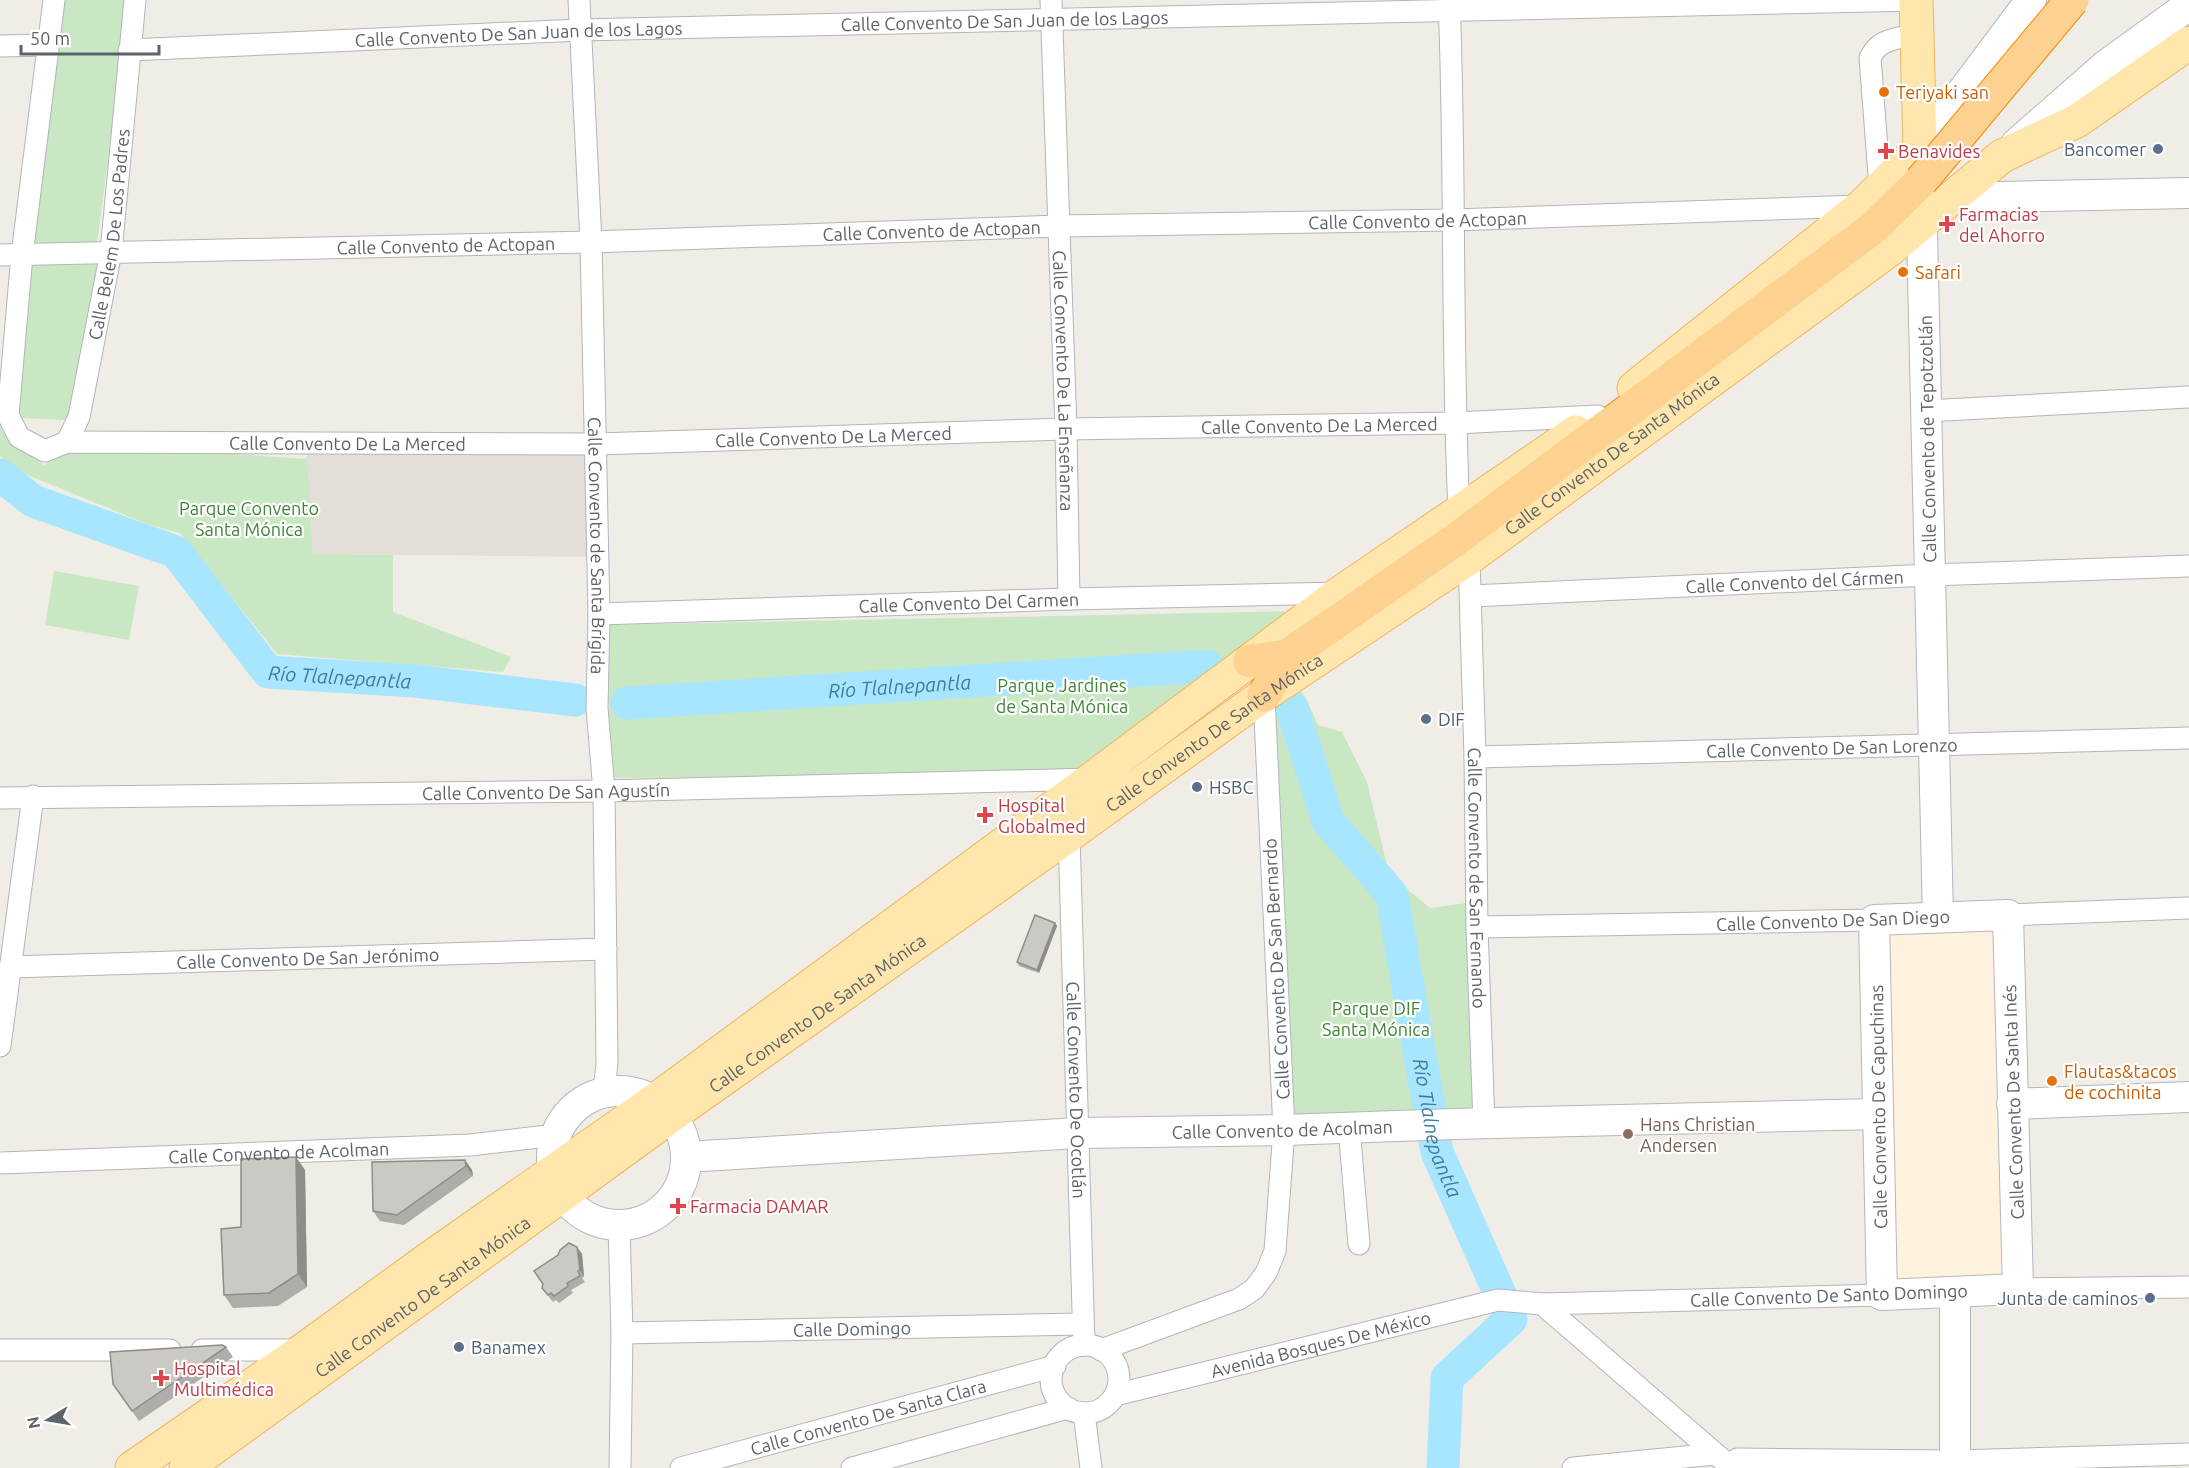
<svg xmlns="http://www.w3.org/2000/svg" width="2189" height="1468" font-family="Ubuntu,sans-serif">
  <style>
    .commercial { fill: #fef2de }
    .education { fill: #e3ded8 }
    .green { fill: #c9e7c3 }
    .lines { fill: none; stroke-linecap: round; stroke-linejoin: round }
    .river { stroke: #a8e6ff; stroke-width: 33 }
    .street-casing { stroke: #b2b5b9; stroke-width: 23 }
    .secondary-casing { stroke: #b3b7bb; stroke-width: 32 }
    .primary-casing { stroke: #f2b35e; stroke-width: 35 }
    .highway-casing { stroke: #f78500; stroke-width: 35 }
    .street { stroke: #fff; stroke-width: 21 }
    .secondary { stroke: #fff; stroke-width: 30 }
    .primary { stroke: #ffe6ad; stroke-width: 33 }
    .highway { stroke: #fdd291; stroke-width: 33 }
    .highway-bridge-casing { stroke: #f78500; stroke-width: 35; stroke-linecap: butt }
    .highway-bridge { stroke: #fdd291; stroke-width: 33 }
    .wall { fill: #afaca9 }
    .shaded-wall { fill: #8f8c89 }
    .building { fill: #ccc8c4; stroke: #8f8c89; stroke-width: 1.5 }
    .food-dot { fill: #e8710a; stroke: #fff; stroke-width: 2 }
    .service-dot { fill: #5c6f8a; stroke: #fff; stroke-width: 2 }
    .health-dot { fill: #e0444e; stroke: #fff; stroke-width: 2 }
    .education-dot { fill: #8d6e63; stroke: #fff; stroke-width: 2 }
    .labels { text-anchor: middle; dominant-baseline: central; stroke-width: 4.5; stroke-linejoin: round; paint-order: stroke }
    .street-label { font-size: 18px; fill: #5e6367; stroke: #fff }
    .food-label { font-size: 18px; fill: #c56008; stroke: #fff; text-anchor: start }
    .service-label { font-size: 18px; fill: #4e5e75; stroke: #fff; text-anchor: start }
    .health-label { font-size: 18px; fill: #be3a42; stroke: #fff; text-anchor: start }
    .park-label { font-size: 18px; fill: #3e8635; stroke: #fff }
    .education-label { font-size: 18px; fill: #785e54; stroke: #fff; text-anchor: start }
    .water-label { font-size: 20px; font-style: italic; fill: #3d7ca1; stroke: #fff }
  </style>
  <rect width="100%" height="100%" fill="#f0ede7"/>
  <path class="commercial" d="M2008,915L2018,1289L1882,1295L1874,920Z"/>
  <path class="education" d="M602,436L605,557L313,554L305,439Z"/>
  <path class="green" d="M63,0H129L97,243L31,244Z
    M99,263L67,420L20,418L18,395L29,265Z
    M0,418L44,466L68,443L307,459L313,554L393,555V612L511,657L503,672L277,654L180,533L147,524L25,474L0,456Z
    M54,571L139,586L129,640L45,625Z
    M1295,611L1090,776L611,778L606,625Z
    M1299,688L1307,700L1318,725L1342,732L1367,782L1389,874L1430,908L1467,903L1475,1109L1284,1130L1272,714L1279,698Z"/>
  <g class="lines">
    <g class="river">
      <path id="s1" d="M0,475L33,501L176,552L268,672L415,681L575,700"/>
      <path id="s2" d="M627,703L1207,666"/>
      <path id="s3" d="M1292,708L1328,821L1392,895L1437,1152L1511,1319L1447,1378L1443,1468"/>
    </g>
    <g class="street-casing">
      <g id="street">
        <path id="s4" d="M54,0L22,255L8,415L19,437L45,451L67,442L596,444L1066,429L1455,423L1598,416"/>
        <path id="s5" d="M579,0L591,242L599,614L597,708L604,791L607,1063L604,1092"/>
        <path id="s6" d="M1051,0L1066,429L1069,599"/>
        <path d="M1449,0C1456,171 1451,341 1459,512"/>
        <path d="M0,46L47,45"/>
        <path id="s7" d="M129,50L580,30L1916,0"/>
        <path d="M1880,188L1870,58C1879,38 1897,39 1917,34"/>
        <path id="s8" d="M0,255L591,242L1059,226L1454,220L1861,206"/>
        <path d="M1926,411L2189,397"/>
        <path id="s9" d="M67,442L79,417L111,252L135,0"/>
        <path id="s10" d="M1469,558L1475,757L1477,927L1484,1124"/>
        <path id="s11" d="M1471,596L1930,575L2189,566"/>
        <path id="s12" d="M599,614L1069,599L1339,593"/>
        <path id="s13" d="M1475,757L2189,738"/>
        <path id="s14" d="M0,798L604,791L1093,779"/>
        <path id="s15" d="M1069,835L1084,1345"/>
        <path d="M2008,915L2189,908"/>
        <path d="M1477,927L1874,920"/>
        <path id="s16" d="M10,967L606,949"/>
        <path d="M0,1046L33,796"/>
        <path d="M1349,1128L1359,1244"/>
        <path id="s17" d="M0,1163L470,1145L556,1135"/>
        <path d="M619,1226L622,1333L620,1468"/>
        <path d="M2018,1289L2189,1287"/>
        <path d="M1542,1304L1882,1295"/>
        <path id="s18" d="M622,1333L1082,1324"/>
        <circle cx="1085" cy="1379" r="34"/>
        <path d="M0,1350H170"/>
        <path d="M202,1350H302"/>
        <path d="M1101,1350L1239,1299L1254,1289L1266,1273L1275,1251L1284,1130L1264,695"/>
        <path id="s19" d="M1115,1395L1498,1300L1542,1304L1732,1468"/>
        <path d="M1084,1413L1091,1468"/>
        <path d="M1737,1459L1955,1461L2189,1454"/>
        <path id="s20" d="M681,1468L1055,1366"/>
        <path d="M852,1468L1068,1408"/>
        <path d="M1573,1468L1715,1454"/>
      </g>
    </g>
    <g class="secondary-casing">
      <g id="secondary">
        <path d="M2016,144L2105,66L2189,5"/>
        <path d="M1951,198L2189,193"/>
        <path d="M2008,915L2018,1289L1882,1295L1874,920Z"/>
        <path d="M1938,917L1920,148L2031,0"/>
        <circle cx="619" cy="1158" r="67"/>
        <path d="M2012,1104L2189,1097"/>
        <path id="s21" d="M686,1157L1077,1133L1284,1130L1454,1124L1878,1114"/>
        <path d="M1955,1468V1292"/>
      </g>
    </g>
    <g class="primary-casing">
      <g id="primary">
        <path d="M1634,388L1862,206L1920,148L1916,0"/>
        <path d="M132,1468L303,1350L427,1260L654,1101L1093,778L1340,593L1576,432"/>
        <path id="s22" d="M186,1468L671,1116L1069,835L1264,695L1469,558L1888,251L2002,156L2077,121L2189,43"/>
      </g>
    </g>
    <g class="highway-casing">
      <path id="highway" d="M1250,661L1287,656
        M1264,695L1287,656L1458,538L1873,228L1921,181"/>
    </g>
    <use href="#street" class="street"/>
    <use href="#secondary" class="secondary"/>
    <use href="#primary" class="primary"/>
    <use href="#highway" class="highway"/>
    <g class="highway-bridge-casing">
      <path id="highway-bridge" d="M1921,181L2072,0"/>
    </g>
    <use href="#highway-bridge" class="highway-bridge"/>
  </g>
  <path class="wall" d="M1055,923L1057,926L1039,973L1019,966L1017,962Z
    M465,1160L472,1170L473,1176L404,1225L380,1221L373,1211Z
    M305,1170L307,1287L278,1306L233,1308L224,1295L241,1227Z
    M577,1247L582,1254L584,1277L582,1278L585,1282L571,1290L573,1293L559,1303L556,1300L553,1302L542,1288Z
    M226,1347L233,1357L139,1421L113,1384Z"/>
  <path class="shaded-wall" d="M1055,923L1057,926L1039,973L1037,970Z
    M296,1157L305,1170L307,1287L298,1274Z
    M465,1160L472,1170L473,1176L466,1166Z
    M577,1247L582,1254L584,1277L580,1270Z"/>
  <path class="building" d="M1035,915L1055,923L1037,970L1017,962Z
    M296,1157L298,1274L269,1293L224,1295L221,1229L241,1227V1159Z
    M465,1160L466,1166L397,1215L373,1211L372,1162Z
    M569,1243L577,1247L580,1270L578,1271L580,1276L567,1283L568,1286L554,1296L551,1293L548,1295L542,1288L543,1284L534,1271L558,1255L560,1250Z
    M222,1345L226,1347L132,1411L113,1384L110,1352Z"/>
  <g class="food-dot">
    <circle cx="1884" cy="92" r="6"/>
    <circle cx="1903" cy="272" r="6"/>
    <circle cx="2052" cy="1081" r="6"/>
  </g>
  <g class="service-dot">
    <circle cx="2158" cy="149" r="6"/>
    <circle cx="1426" cy="719" r="6"/>
    <circle cx="1197" cy="787" r="6"/>
    <circle cx="2150" cy="1298" r="6"/>
    <circle cx="459" cy="1347" r="6"/>
  </g>
  <g class="health-dot">
    <path d="M1883 142h6v6h6v6h-6v6h-6v-6h-6v-6h6z"/>
    <path d="M1944 215h6v6h6v6h-6v6h-6v-6h-6v-6h6z"/>
    <path d="M982 806h6v6h6v6h-6v6h-6v-6h-6v-6h6z"/>
    <path d="M675 1197h6v6h6v6h-6v6h-6v-6h-6v-6h6z"/>
    <path d="M158 1369h6v6h6v6h-6v6h-6v-6h-6v-6h6z"/>
  </g>
  <circle class="education-dot" cx="1628" cy="1134" r="6"/>
  <g class="labels">
    <g class="street-label">
      <text stroke="none"><textPath href="#s7" startOffset="876">Calle Convento De San Juan de los Lagos</textPath></text>
      <text stroke="none"><textPath href="#s7" startOffset="390">Calle Convento De San Juan de los Lagos</textPath></text>
      <text stroke="none"><textPath href="#s8" startOffset="1418">Calle Convento de Actopan</textPath></text>
      <text stroke="none"><textPath href="#s8" startOffset="932">Calle Convento de Actopan</textPath></text>
      <text stroke="none"><textPath href="#s9" startOffset="213">Calle Belem De Los Padres</textPath></text>
      <text stroke="none"><textPath href="#s8" startOffset="446">Calle Convento de Actopan</textPath></text>
      <text stroke="none"><textPath href="#s6" startOffset="381">Calle Convento De La Enseñanza</textPath></text>
      <text stroke="none"><textPath href="#s4" startOffset="1748">Calle Convento De La Merced</textPath></text>
      <text stroke="none"><textPath href="#s4" startOffset="1262">Calle Convento De La Merced</textPath></text>
      <text transform="translate(1927 439) rotate(-91)">Calle Convento de Tepotzotlán</text>
      <text stroke="none"><textPath href="#s4" startOffset="776">Calle Convento De La Merced</textPath></text>
      <text stroke="none"><textPath href="#s22" startOffset="1750">Calle Convento De Santa Mónica</textPath></text>
      <text stroke="none"><textPath href="#s5" startOffset="546">Calle Convento de Santa Brígida</textPath></text>
      <text stroke="none"><textPath href="#s11" startOffset="324">Calle Convento del Cármen</textPath></text>
      <text stroke="none"><textPath href="#s12" startOffset="370">Calle Convento Del Carmen</textPath></text>
      <text stroke="none"><textPath href="#s22" startOffset="1264">Calle Convento De Santa Mónica</textPath></text>
      <text stroke="none"><textPath href="#s13" startOffset="357">Calle Convento De San Lorenzo</textPath></text>
      <text stroke="none"><textPath href="#s14" startOffset="546">Calle Convento De San Agustín</textPath></text>
      <text stroke="none"><textPath href="#s10" startOffset="320">Calle Convento de San Fernando</textPath></text>
      <text transform="translate(1833 920) rotate(-2)">Calle Convento De San Diego</text>
      <text stroke="none"><textPath href="#s16" startOffset="298">Calle Convento De San Jerónimo</textPath></text>
      <text transform="translate(1276 969) rotate(-93)">Calle Convento De San Bernardo</text>
      <text stroke="none"><textPath href="#s22" startOffset="778">Calle Convento De Santa Mónica</textPath></text>
      <text stroke="none"><textPath href="#s15" startOffset="255">Calle Convento De Ocotlán</textPath></text>
      <text transform="translate(2013 1102) rotate(-92)">Calle Convento De Santa Inés</text>
      <text transform="translate(1878 1107) rotate(-91)">Calle Convento De Capuchinas</text>
      <text stroke="none"><textPath href="#s21" startOffset="597">Calle Convento de Acolman</textPath></text>
      <text stroke="none"><textPath href="#s17" startOffset="279">Calle Convento de Acolman</textPath></text>
      <text transform="translate(1829 1295) rotate(-2)">Calle Convento De Santo Domingo</text>
      <text stroke="none"><textPath href="#s22" startOffset="292">Calle Convento De Santa Mónica</textPath></text>
      <text stroke="none"><textPath href="#s18" startOffset="230">Calle Domingo</textPath></text>
      <text stroke="none"><textPath href="#s19" startOffset="212">Avenida Bosques De México</textPath></text>
      <text stroke="none"><textPath href="#s20" startOffset="194">Calle Convento De Santa Clara</textPath></text>
    </g>
    <g class="food-label">
      <text x="1896" y="92">Teriyaki san</text>
      <text x="1915" y="272">Safari</text>
      <text x="2064" y="1071">Flautas&amp;tacos<tspan x="2064" dy="21">de cochinita</tspan></text>
    </g>
    <g class="service-label">
      <text x="2146" y="149" text-anchor="end">Bancomer</text>
      <text x="1438" y="719">DIF</text>
      <text x="1209" y="787">HSBC</text>
      <text x="2138" y="1298" text-anchor="end">Junta de caminos</text>
      <text x="471" y="1347">Banamex</text>
    </g>
    <g class="health-label">
      <text x="1898" y="151">Benavides</text>
      <text x="1959" y="214">Farmacias<tspan x="1959" dy="21">del Ahorro</tspan></text>
      <text x="998" y="805">Hospital<tspan x="998" dy="21">Globalmed</tspan></text>
      <text x="690" y="1206">Farmacia DAMAR</text>
      <text x="174" y="1368">Hospital<tspan x="174" dy="21">Multimédica</tspan></text>
    </g>
    <g class="park-label">
      <text x="249" y="508">Parque Convento<tspan x="249" dy="21">Santa Mónica</tspan></text>
      <text x="1062" y="685">Parque Jardines<tspan x="1062" dy="21">de Santa Mónica</tspan></text>
      <text x="1376" y="1008">Parque DIF<tspan x="1376" dy="21">Santa Mónica</tspan></text>
    </g>
    <g class="education-label">
      <text x="1640" y="1124">Hans Christian<tspan x="1640" dy="21">Andersen</tspan></text>
    </g>
    <g class="water-label">
      <text stroke="none"><textPath href="#s1" startOffset="417">Río Tlalnepantla</textPath></text>
      <text stroke="none"><textPath href="#s2" startOffset="273">Río Tlalnepantla</textPath></text>
      <text stroke="none"><textPath href="#s3" startOffset="454">Río Tlalnepantla</textPath></text>
    </g>
  </g>
  <g transform="translate(48 1420) rotate(259)" stroke="#ffffff" stroke-width="4.5" paint-order="stroke">
  <path d="M0-4.5L10 22L0 15L-10 22Z" fill="#5e6367"/>
  <text y="-9" font-size="16" font-weight="bold" text-anchor="middle" fill="#5e6367">N</text>
  </g>
  <path d="M21 45v9h138v-9" fill="none" stroke="#5e6367" stroke-width="3"/>
  <text x="30" y="45" font-size="18" fill="#5e6367" stroke="#ffffff" stroke-width="4.5" paint-order="stroke">50 m</text>
</svg>
